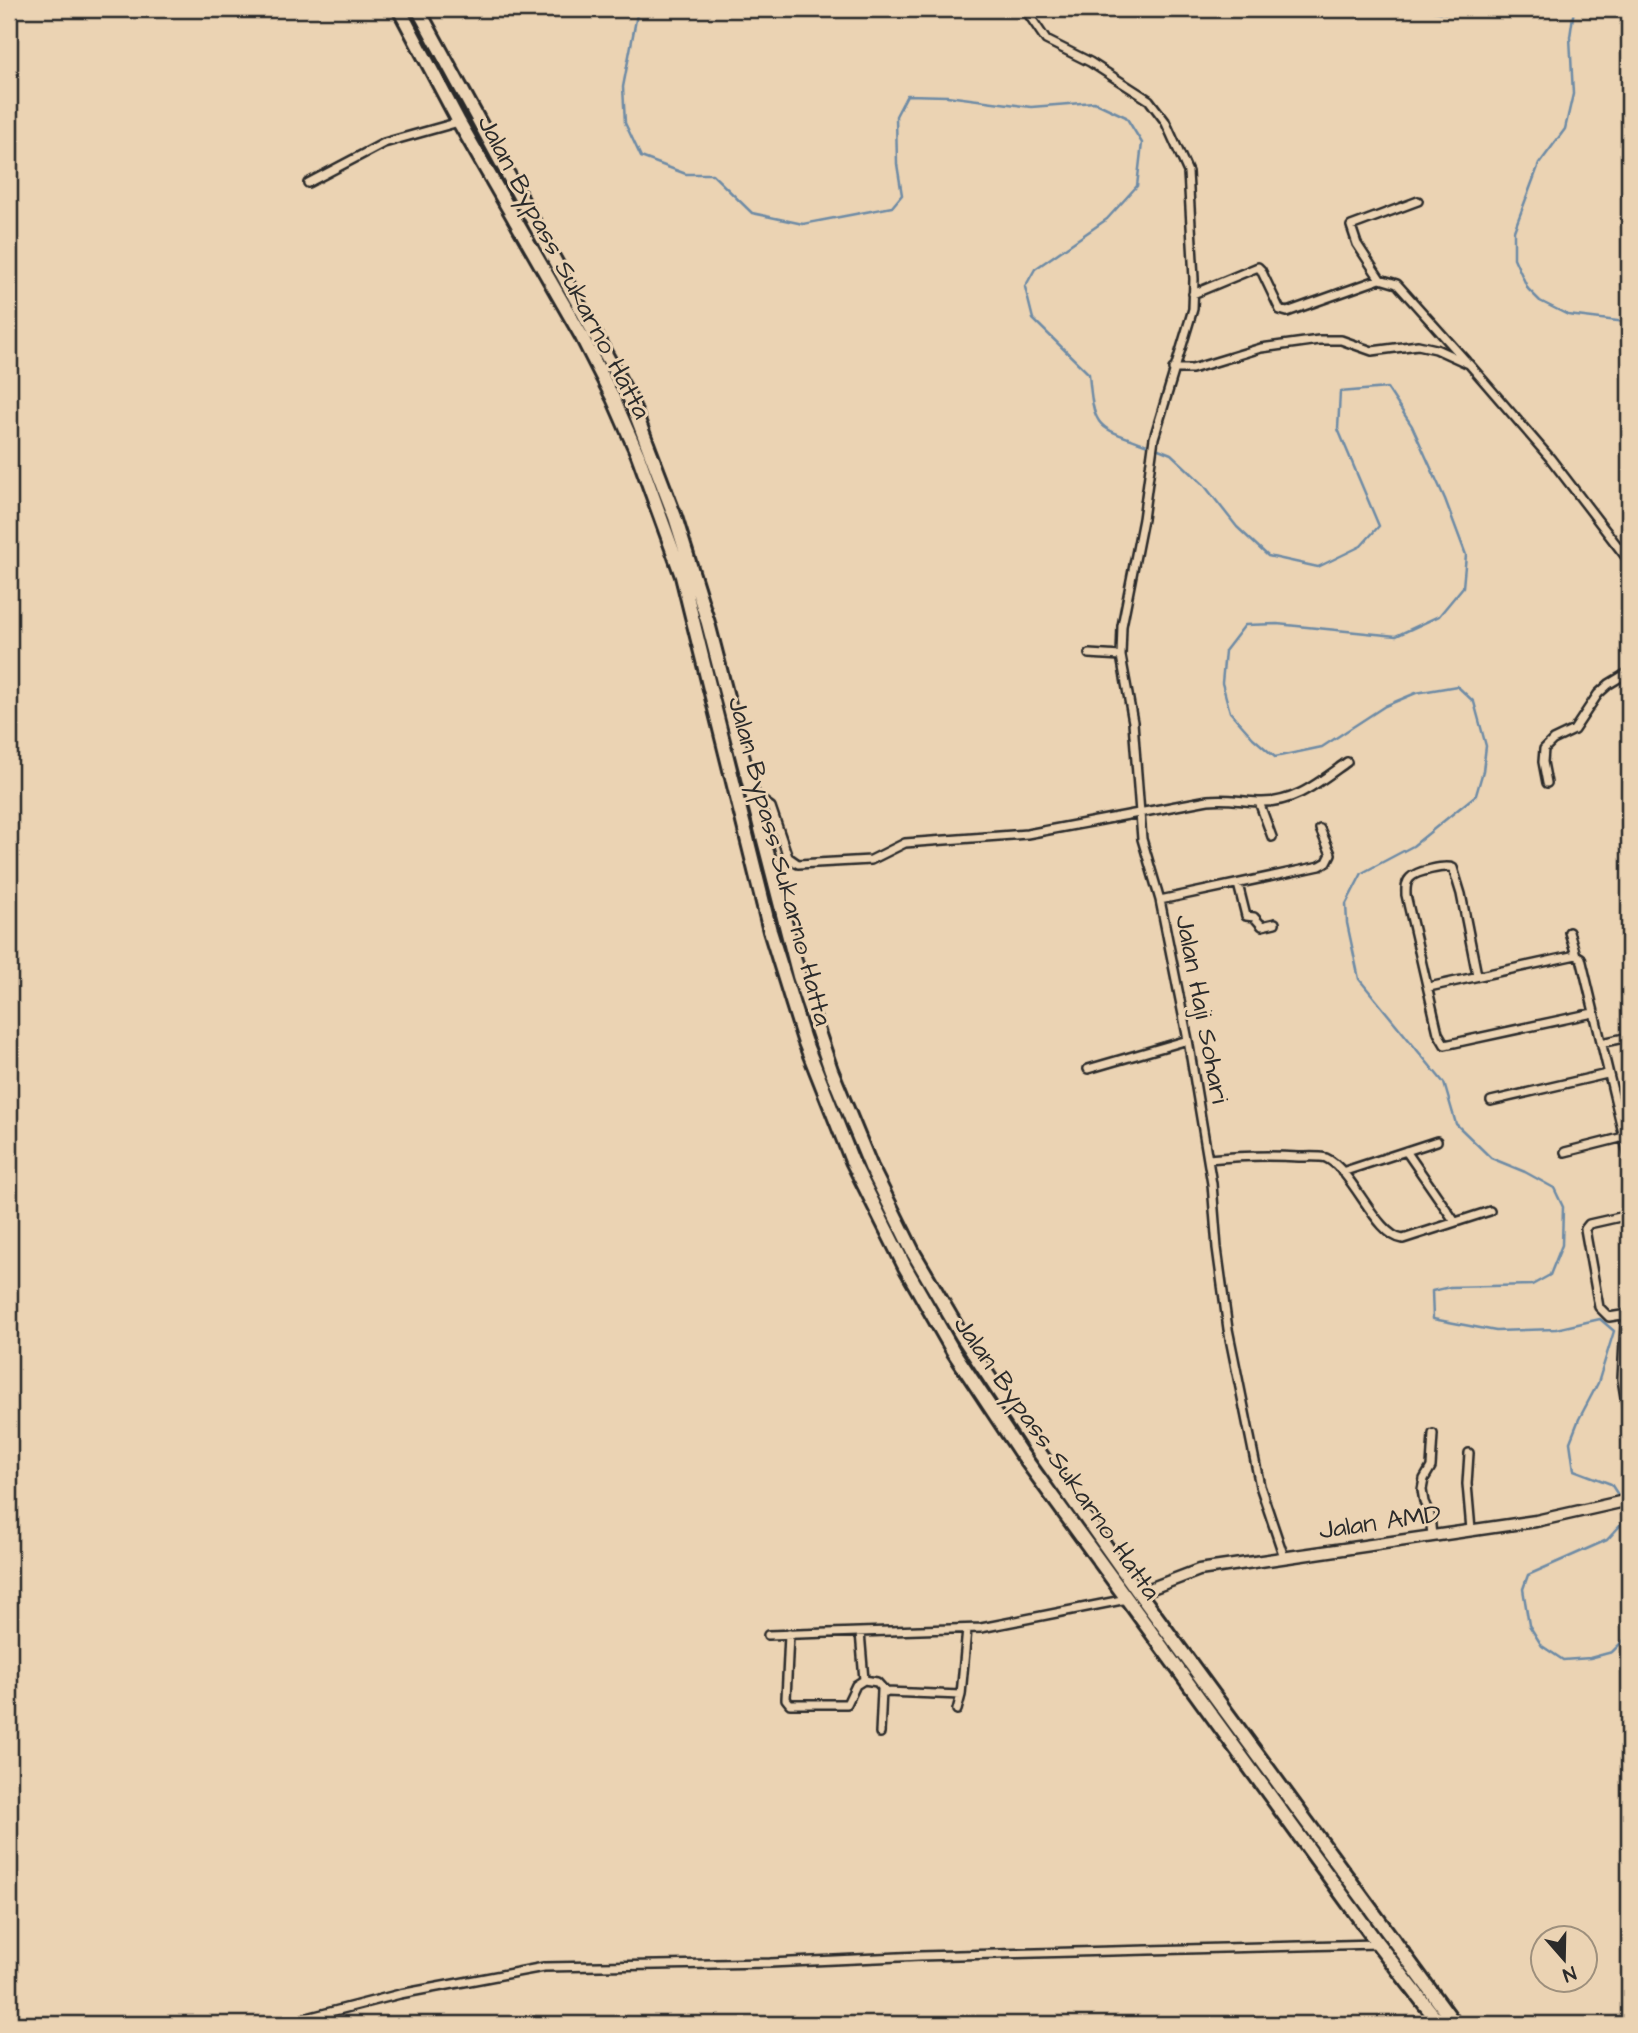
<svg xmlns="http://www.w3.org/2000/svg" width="1638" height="2033" font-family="'Architects Daughter',sans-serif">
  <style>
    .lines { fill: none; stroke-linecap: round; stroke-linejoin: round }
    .stream { stroke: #6e8ba5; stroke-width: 2.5 }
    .street-casing { stroke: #2b2b2b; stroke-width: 12 }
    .secondary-casing { stroke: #2b2b2b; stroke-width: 15 }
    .highway-casing { stroke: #2b2b2b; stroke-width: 18 }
    .street { stroke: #ebd3b3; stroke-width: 7 }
    .secondary { stroke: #ebd3b3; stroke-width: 10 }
    .highway { stroke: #ebd3b3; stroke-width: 12 }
    .labels { text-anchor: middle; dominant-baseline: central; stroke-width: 6; stroke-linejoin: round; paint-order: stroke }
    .street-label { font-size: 26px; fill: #2b2b2b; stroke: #ebd3b3 }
  </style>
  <rect width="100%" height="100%" fill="#ebd3b3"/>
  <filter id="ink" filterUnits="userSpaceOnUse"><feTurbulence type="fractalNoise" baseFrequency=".0143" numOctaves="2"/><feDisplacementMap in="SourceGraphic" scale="14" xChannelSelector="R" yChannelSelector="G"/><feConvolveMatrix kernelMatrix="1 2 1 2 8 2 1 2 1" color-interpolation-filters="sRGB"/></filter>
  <g filter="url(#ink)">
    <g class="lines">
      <path class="stream" d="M638,9L623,87L625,123L641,157L686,174H712L752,213L803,224L892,207L902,195L897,164L896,116L907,95L947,96L1031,107L1094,102L1126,117L1142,143L1137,186L1107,219L1035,269L1025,287L1033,319L1089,374C1094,433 1098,426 1150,446
        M1422,9L1445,13L1454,9
        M1574,9L1570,37L1573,94L1565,129L1539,164L1514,231V258L1528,289L1540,301L1568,315L1626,322L1629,321
        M1156,448L1171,454L1204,485L1237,527L1268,556L1318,567L1361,546L1379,526L1338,429L1340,392L1387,388L1412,426L1445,499L1466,555L1463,587L1439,616L1396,636L1277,624L1245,625L1225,651L1222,683L1230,712L1253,738L1275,757L1322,747L1385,706L1416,693L1457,686L1474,702L1486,746L1483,771L1476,795L1413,846L1362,873L1346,904L1347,923L1359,979L1444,1083L1456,1124L1491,1158L1525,1172L1554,1188L1563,1207L1562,1245L1550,1275L1532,1285L1450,1287L1432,1291L1433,1319L1496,1331L1556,1329L1600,1319L1614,1331L1598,1383L1579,1419L1570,1442L1574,1470L1611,1484L1620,1498
        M1623,1503L1629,1512
        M1629,1516L1607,1540L1528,1575L1523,1589L1529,1625L1542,1646L1563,1660L1590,1658L1612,1652L1629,1635"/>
      <g class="street-casing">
        <path id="street" d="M1025,9L1046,40L1090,62L1149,100L1165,121L1188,172L1194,279L1193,309L1154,438L1143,519L1122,626L1121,656L1133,722L1142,839L1160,900L1188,1040L1212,1184L1217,1248L1228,1329L1260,1486L1284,1557
          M308,183L384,143L459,122
          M1380,279L1357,244L1351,226L1418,201
          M1193,294L1258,267L1261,270L1280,310L1287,312L1380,279L1397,284L1466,361
          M1173,369H1192L1261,348L1319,340H1341L1372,351L1418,345L1436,349L1469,364L1550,458L1629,561
          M1089,654L1121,656
          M1547,783L1543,762L1544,749L1553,740L1574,730L1598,694L1609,684L1629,672
          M1259,802L1272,837
          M755,804L764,802L771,807L788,857L798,864L871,860L905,843L1027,834L1208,800C1226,798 1240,801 1258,802C1294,804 1319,782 1347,762
          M1238,884L1246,916L1254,917L1262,926L1275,923
          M1160,900L1320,866L1327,862L1331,854L1320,829
          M1569,932L1576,955L1581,958L1629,1158
          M1477,975L1461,894L1453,868C1445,865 1416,871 1410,878C1405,883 1406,889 1406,895L1438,1033L1445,1045L1593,1013
          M1429,987L1576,955
          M1601,1043L1629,1037
          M1088,1069L1188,1040
          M1491,1101L1607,1074
          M1406,1151L1455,1222
          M1565,1152L1624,1137
          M1208,1159C1239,1156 1268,1155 1299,1157C1307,1157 1319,1156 1326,1158C1353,1170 1376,1236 1403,1239L1490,1211
          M1342,1172L1437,1141
          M1628,1314L1609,1317L1599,1307L1585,1229L1589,1224L1629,1215
          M1629,1314L1625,1322L1622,1379L1629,1421
          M1469,1453L1467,1484L1471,1530
          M1432,1536L1430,1515L1424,1502L1422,1490L1424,1479L1431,1467L1433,1434
          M860,1632L864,1680L877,1682L886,1692L961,1695
          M789,1634L786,1699L790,1704H847L856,1685L864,1680
          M768,1635L981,1628L1127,1599
          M957,1710L961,1695L967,1629
          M880,1733L882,1690
          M284,2024L400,1994L544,1967L770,1963L920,1956L1377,1944"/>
      </g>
      <g class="secondary-casing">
        <path id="secondary" d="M1139,1593L1199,1570L1536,1521L1629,1500"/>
      </g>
      <g class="highway-casing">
        <path id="highway" d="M399,9L459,122L581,335L613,398L638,455L682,576L770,931L804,1040L852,1161L905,1267L953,1351L1020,1452L1378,1944L1440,2024
          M418,9L630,399L675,517L708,623L799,976L831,1070L871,1167L914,1254L962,1336L1034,1445L1139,1593L1455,2024"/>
      </g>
      <use href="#street" class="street"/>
      <use href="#secondary" class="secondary"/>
      <use href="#highway" class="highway"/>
    </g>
  </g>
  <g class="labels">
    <g class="street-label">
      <text transform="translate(564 267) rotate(62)">Jalan Bypass Sukarno Hatta</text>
      <text transform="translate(780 861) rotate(75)">Jalan Bypass Sukarno Hatta</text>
      <text transform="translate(1202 1009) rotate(79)">Jalan Haji Sohari</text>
      <text transform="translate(1057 1458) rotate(55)">Jalan Bypass Sukarno Hatta</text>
      <text transform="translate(1380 1522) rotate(-8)">Jalan AMD</text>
    </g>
  </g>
  <rect width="1638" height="2033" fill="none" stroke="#ebd3b3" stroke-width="35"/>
  <rect x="18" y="18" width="1603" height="1998" fill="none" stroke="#2b2b2b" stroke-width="2.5" filter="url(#ink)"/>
  <g transform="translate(1564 1959) rotate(160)"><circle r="33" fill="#ebd3b3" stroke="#9e907d" stroke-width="2"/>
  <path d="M0-5L12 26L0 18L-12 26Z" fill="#2b2b2b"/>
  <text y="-10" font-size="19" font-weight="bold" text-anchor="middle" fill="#2b2b2b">N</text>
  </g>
</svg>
